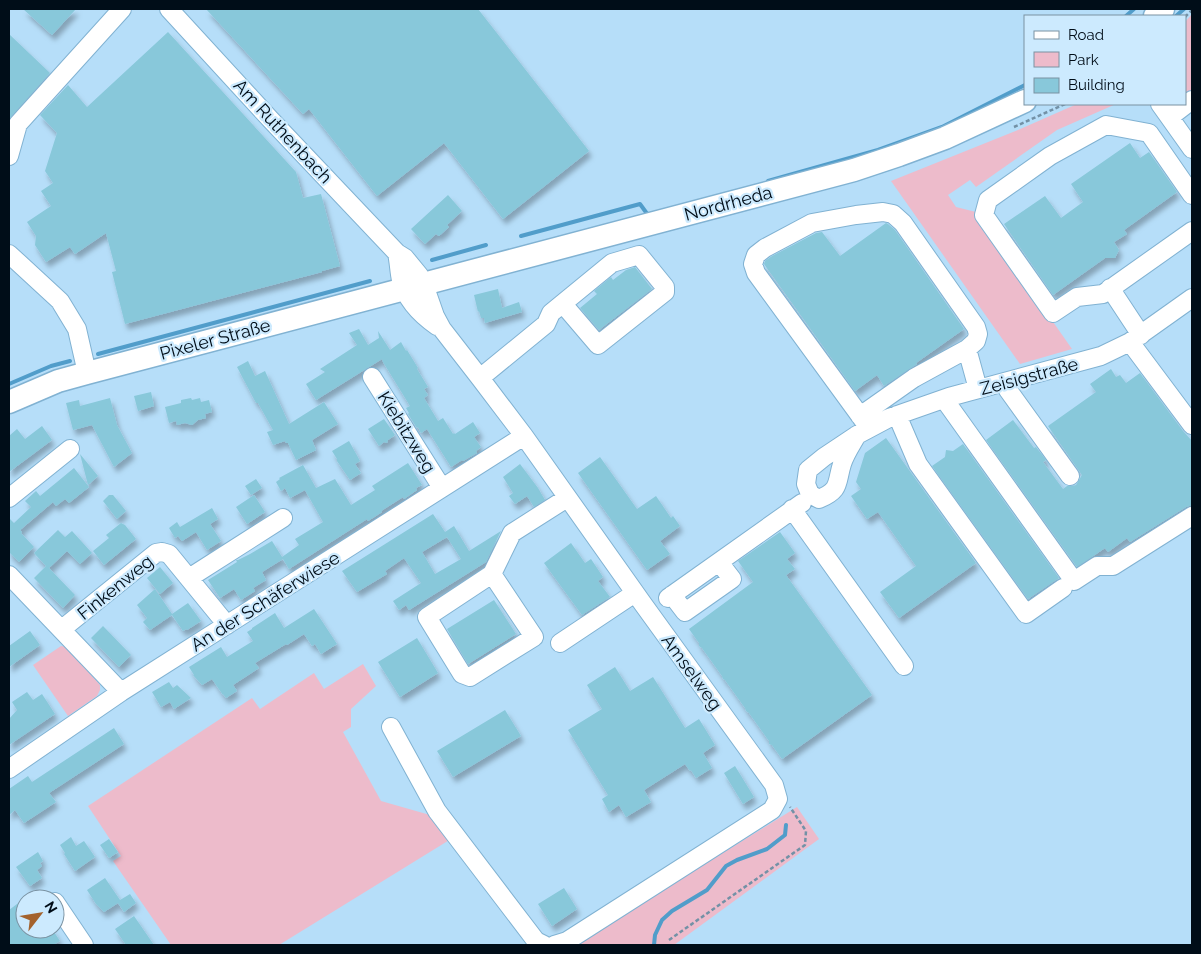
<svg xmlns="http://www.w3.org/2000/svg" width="1201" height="954" font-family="Raleway,sans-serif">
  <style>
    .green { fill: #edbbcb }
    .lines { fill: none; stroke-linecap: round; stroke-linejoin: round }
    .stream { stroke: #519dca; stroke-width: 4 }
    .building { fill: #88c8da; fill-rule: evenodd; filter: url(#shadow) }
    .minor-casing { stroke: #81b2d2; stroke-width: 20 }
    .major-casing { stroke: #81b2d2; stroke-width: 25 }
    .path { stroke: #7391a6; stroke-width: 2.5; stroke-dasharray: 4 2.5; stroke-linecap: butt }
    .minor { stroke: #fff; stroke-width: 18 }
    .major { stroke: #fff; stroke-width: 22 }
    .labels { text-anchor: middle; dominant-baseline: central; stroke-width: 4.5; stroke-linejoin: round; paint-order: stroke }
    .street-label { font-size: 18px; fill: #000d18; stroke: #cceafe }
  </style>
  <defs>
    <filter id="shadow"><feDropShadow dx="3" dy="5.5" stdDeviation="2.5" flood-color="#0004"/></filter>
  </defs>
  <rect width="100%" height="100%" fill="#b6def9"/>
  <path class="green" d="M1192,14V92L1185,98V22Z
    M1077,104H1116L1057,130L976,187L970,180L948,195L956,207L976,212L1072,349L1020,364L891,181L1018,130Z
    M61,646L67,647L100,685V690L97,696L68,716L33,665Z
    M363,664L376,686L351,709V727L343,732L381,801L430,815L451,839L279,945H171L113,861L121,856L88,806L252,698L260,709L314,673L324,689Z
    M797,807L819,839L674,945H574Z"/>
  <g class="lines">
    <path class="stream" d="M1126,16L1134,9
      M1176,16L1184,9
      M768,181L878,150L942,127L1025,85
      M521,236L640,204L648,215L650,214
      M432,260L486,245
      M98,354L370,281
      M9,384L51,366L70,361
      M654,945L655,935L662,920L672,911L707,890L726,866L737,860L767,849L785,835L786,825"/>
  </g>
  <path class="building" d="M23,9H76L52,35Z
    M206,9H478L589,151L503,219L444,143L377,196L309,109L303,114Z
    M168,32L296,172L303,198L321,194L340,266L322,271V272L125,324L112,272L116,271L106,233L75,254L70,247L46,262L35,245L36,236L27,222L51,206L41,191L53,183L45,171L57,133L40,115L68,85L87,107Z
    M9,34L50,73L9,119Z
    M1130,143L1140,158L1149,152L1177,192L1124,230L1127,234L1114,242L1119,250L1115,258H1105L1053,295L1004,224L1045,196L1061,218L1083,202L1071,184Z
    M448,195L462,211L447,225L449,227L439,236L436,234L425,244L411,229Z
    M886,223L888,224L895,230L964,329L916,363L917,364L884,386L877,375L855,391L764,264L765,261L772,256L816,233L822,232L840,256Z
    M635,267L652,289L599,330L580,308L597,294L594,291L611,277L613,280L626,270Z
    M498,289L502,308L519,302L522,312L485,323L484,318H481L479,311L478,312L474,295Z
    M359,329L368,345L379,338L378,331L390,350L401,342L406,351L407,350L418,368L417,369L428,387L424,389L428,395L424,398L438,421L443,418L453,434L454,433L455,434L473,422L480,433L474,437L481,447L476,451L477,453L463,461L462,460L451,467L427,429L421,433L418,427L417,428L408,414L409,413L406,408L410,406L383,362L382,359L316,400L306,384L325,372L320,369L357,345L349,333Z
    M248,361L255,376L265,371L289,424L324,402L338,424L312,440L316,450L296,460L288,443H286L285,441L273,445L267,432L273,430L258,403H256L237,367Z
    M1111,369L1116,377L1120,375L1126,383L1140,373L1183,431L1192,441V505L1186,507L1130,542L1127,538L1108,552L1105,548L1077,567L986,440L1013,420L1034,448L1036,447L1046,460L1043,462L1063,489L1067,486H1072L1076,485L1082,475L1048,426L1096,392L1090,384Z
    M151,392L154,406L138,411L134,396Z
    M110,398L117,425L132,453L114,467L92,425L73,430L66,403L79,400L80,406Z
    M191,398L192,400L200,398L201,402L209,400L212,412L205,414L206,418L198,420L192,425L185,423L177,425L176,421L169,423L165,407L181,403V400Z
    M384,419L395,435L388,440L387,443L384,442L379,446L368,429Z
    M42,426L52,440L9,472V436L17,429L25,439Z
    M886,438L976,563L899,618L880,592L916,566L878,512L867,519L851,496L861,489L856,482L865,453Z
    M349,441L360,461L355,464L361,473L350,480L337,461V459L332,451Z
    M963,444L1059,578L1028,599L932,466L945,457L946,450L953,451Z
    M80,454L98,476L88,485Z
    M600,457L637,509L656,496L671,518L673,516L680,526L660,541L670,554L647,570L578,473Z
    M408,463L422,485L416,488L417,490L404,499L403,497L381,511L382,512L368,521L367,519L289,569L283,559L262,572L266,580L253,588L255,591L241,600L234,589L220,598L208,580L237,562L236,560H238L250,554L272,541L282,557L299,545L295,539L323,522L305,490L290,498L285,488L281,491L276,482L280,479L279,478L303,465L316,488L335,479L351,505L375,490L372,486Z
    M520,464L538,488L545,500L534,507L527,496L515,504L509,496L513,493L503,477Z
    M74,468L89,487L69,503L65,499L56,506L53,502L20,530L22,532L21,533L34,547L19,562L9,552V518L14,523L31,507L25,501L36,491L40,496Z
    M256,479L262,488L251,495L245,486Z
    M109,495H113L126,511L117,519L103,501Z
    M254,495L265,512L247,524L236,507Z
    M212,508L218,519L210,524L221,541L207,550L196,532L182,541L178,536L175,538L169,528L177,522L180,527Z
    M433,514L445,532L454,526L469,551L501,531L486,562L409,610L406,605L399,610L393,601L421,583L404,558L385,571L387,574L357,592L342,571ZM447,537L461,559L435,574L422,552Z
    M121,523L125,525L136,539L104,565L93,551L109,538L106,535Z
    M58,530L65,537L72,531L92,553L80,564L67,551L49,568L75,595L63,608L34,578L46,566L34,553Z
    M780,532L795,553L787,559L795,569L786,575L872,695L782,759L772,745L769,744V741L749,713L746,711L745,708L725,680L723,679L722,676L702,648L699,646V643L689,629L753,582L738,561Z
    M571,543L585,563L591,559L603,577L598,581L610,597L582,615L544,563Z
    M160,567L173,583L160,594L147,578Z
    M155,589L172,614L188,603L201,621L187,630L186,629L183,631L172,615L150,630L143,622L147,618L137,605Z
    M494,600L516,634L468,664L447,629Z
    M314,609L337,644L321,654L315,644L312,646L304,634L287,645L286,644L255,663L259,668L233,685L237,691L226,698L223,694V695L212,679L202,685L193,675H194L189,667L221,647L227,657L253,641L247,632L252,629V628L275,613L284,628Z
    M103,626L131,655L119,667L91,638Z
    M30,631L40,645L9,667V646Z
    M417,638L438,673L400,697L378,662Z
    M615,667L630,691L653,677L685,728L699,719L715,745L703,753L712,768L696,778L691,770L690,771L685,764L644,790L651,802L626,817L619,805L609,812L602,799L608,795L568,730L602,709L587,685Z
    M169,682L173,688L177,685L191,698L174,709L170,702L161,707L152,692Z
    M27,692L33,700L42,694L55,714L9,745V719L17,710L12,702Z
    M505,710L521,736L453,777L437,751Z
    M114,728L124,744L49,793L56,802L24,823L15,810L9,815V789L28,776L32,782Z
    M735,766L754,797L743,804L724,773Z
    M71,837L76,846L84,841L95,857L75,871L64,854L65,853L60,845Z
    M109,839L118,852L109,858L100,845Z
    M38,852L43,861L40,863L42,866L37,870L42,878L30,886L16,867Z
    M105,878L120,900L130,894L136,903L124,912L118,903L104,912L96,904L87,890Z
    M564,888L577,909L552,926L538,904Z
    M25,898V929H52L60,941L53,945H9V910Z
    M134,916L154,945H126L115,929Z"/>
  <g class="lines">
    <g class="minor-casing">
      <path id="minor" d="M169,9L270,119L397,253L405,258L419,275L427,293L435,316L442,329L480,378L524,436L643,604L774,785L778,799L772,810L567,941L554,945
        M1160,104L1192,149
        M1170,117L1192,100
        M9,156L18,124L122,9
        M1192,195L1149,133L1106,125L1050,156L988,200L984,215L1053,313L1077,297L1103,294L1192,231
        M397,253C399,262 399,271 401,280C406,299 421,315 437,326
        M9,254L60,301L77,329L87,373
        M1110,288L1141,335
        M1130,342L1192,425
        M967,349L978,389
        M372,377L442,488
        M480,378L546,324L551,313L612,263L639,255L665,287V292L598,345L563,304
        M1006,382L1008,390L1070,476
        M944,399L1074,581L1097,566H1113L1192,516
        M897,415L918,464L1026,614L1063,588
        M860,416L914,378L967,349L976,341L978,334L976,327L903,223L893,214L883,212L856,215L812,223L765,248L756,255L753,264L756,273L869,428
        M857,435C852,444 845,454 842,464C836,483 841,490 819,499L810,494L806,484L808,470L824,457L857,435L889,418L949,397L1101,356L1130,342L1192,298
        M9,498L70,449
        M792,509L904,666
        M492,574L534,637L470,677L462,674L427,617L492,574L512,533L567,498
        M9,575L121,692
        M189,578L283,518
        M672,595L685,612L732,579L719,562
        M668,598L802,503
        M62,629L156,553L162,552L169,554L227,625
        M560,643L635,593
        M391,727L437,811L536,941L544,945
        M9,769L121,692L524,436
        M55,902L84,945"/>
    </g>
    <g class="major-casing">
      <path id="major" d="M1155,16L1163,9
        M9,402L58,381L87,373L854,170L899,155L945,138L1025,101"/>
    </g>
    <path class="path" d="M1185,17L1192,10
      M1014,127L1065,104
      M669,940L805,845L806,831L790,807"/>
    <use href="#minor" class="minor"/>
    <use href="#major" class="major"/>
  </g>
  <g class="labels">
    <g class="street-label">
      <text transform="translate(283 131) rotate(47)">Am Ruthenbach</text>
      <text transform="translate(728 203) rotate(-15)">Nordrheda</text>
      <text transform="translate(215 339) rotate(-15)">Pixeler Straße</text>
      <text transform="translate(1029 376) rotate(-15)">Zeisigstraße</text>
      <text transform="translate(407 432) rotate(58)">Kiebitzweg</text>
      <text transform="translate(115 587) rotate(-39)">Finkenweg</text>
      <text transform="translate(265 601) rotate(-32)">An der Schäferwiese</text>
      <text transform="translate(692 672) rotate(54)">Amselweg</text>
    </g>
  </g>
  <rect width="1201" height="954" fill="none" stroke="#000d18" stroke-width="20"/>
  <rect x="1024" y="15" width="162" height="90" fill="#cceafe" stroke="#7a92a2"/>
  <rect x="1034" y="31" width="25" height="8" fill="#ffffff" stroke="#7a92a2"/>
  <text x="1068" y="40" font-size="15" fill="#000d18">Road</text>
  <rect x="1034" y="52" width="25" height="15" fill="#edbbcb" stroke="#7a92a2"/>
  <text x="1068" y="65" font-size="15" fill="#000d18">Park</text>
  <rect x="1034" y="78" width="25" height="15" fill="#88c8da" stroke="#7a92a2"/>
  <text x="1068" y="90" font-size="15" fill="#000d18">Building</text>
  <g transform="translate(40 914) rotate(59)"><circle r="24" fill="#cceafe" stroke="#7a92a2"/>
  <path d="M0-4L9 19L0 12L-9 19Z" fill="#a3622d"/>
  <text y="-8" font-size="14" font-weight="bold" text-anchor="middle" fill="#000d18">N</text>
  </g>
</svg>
